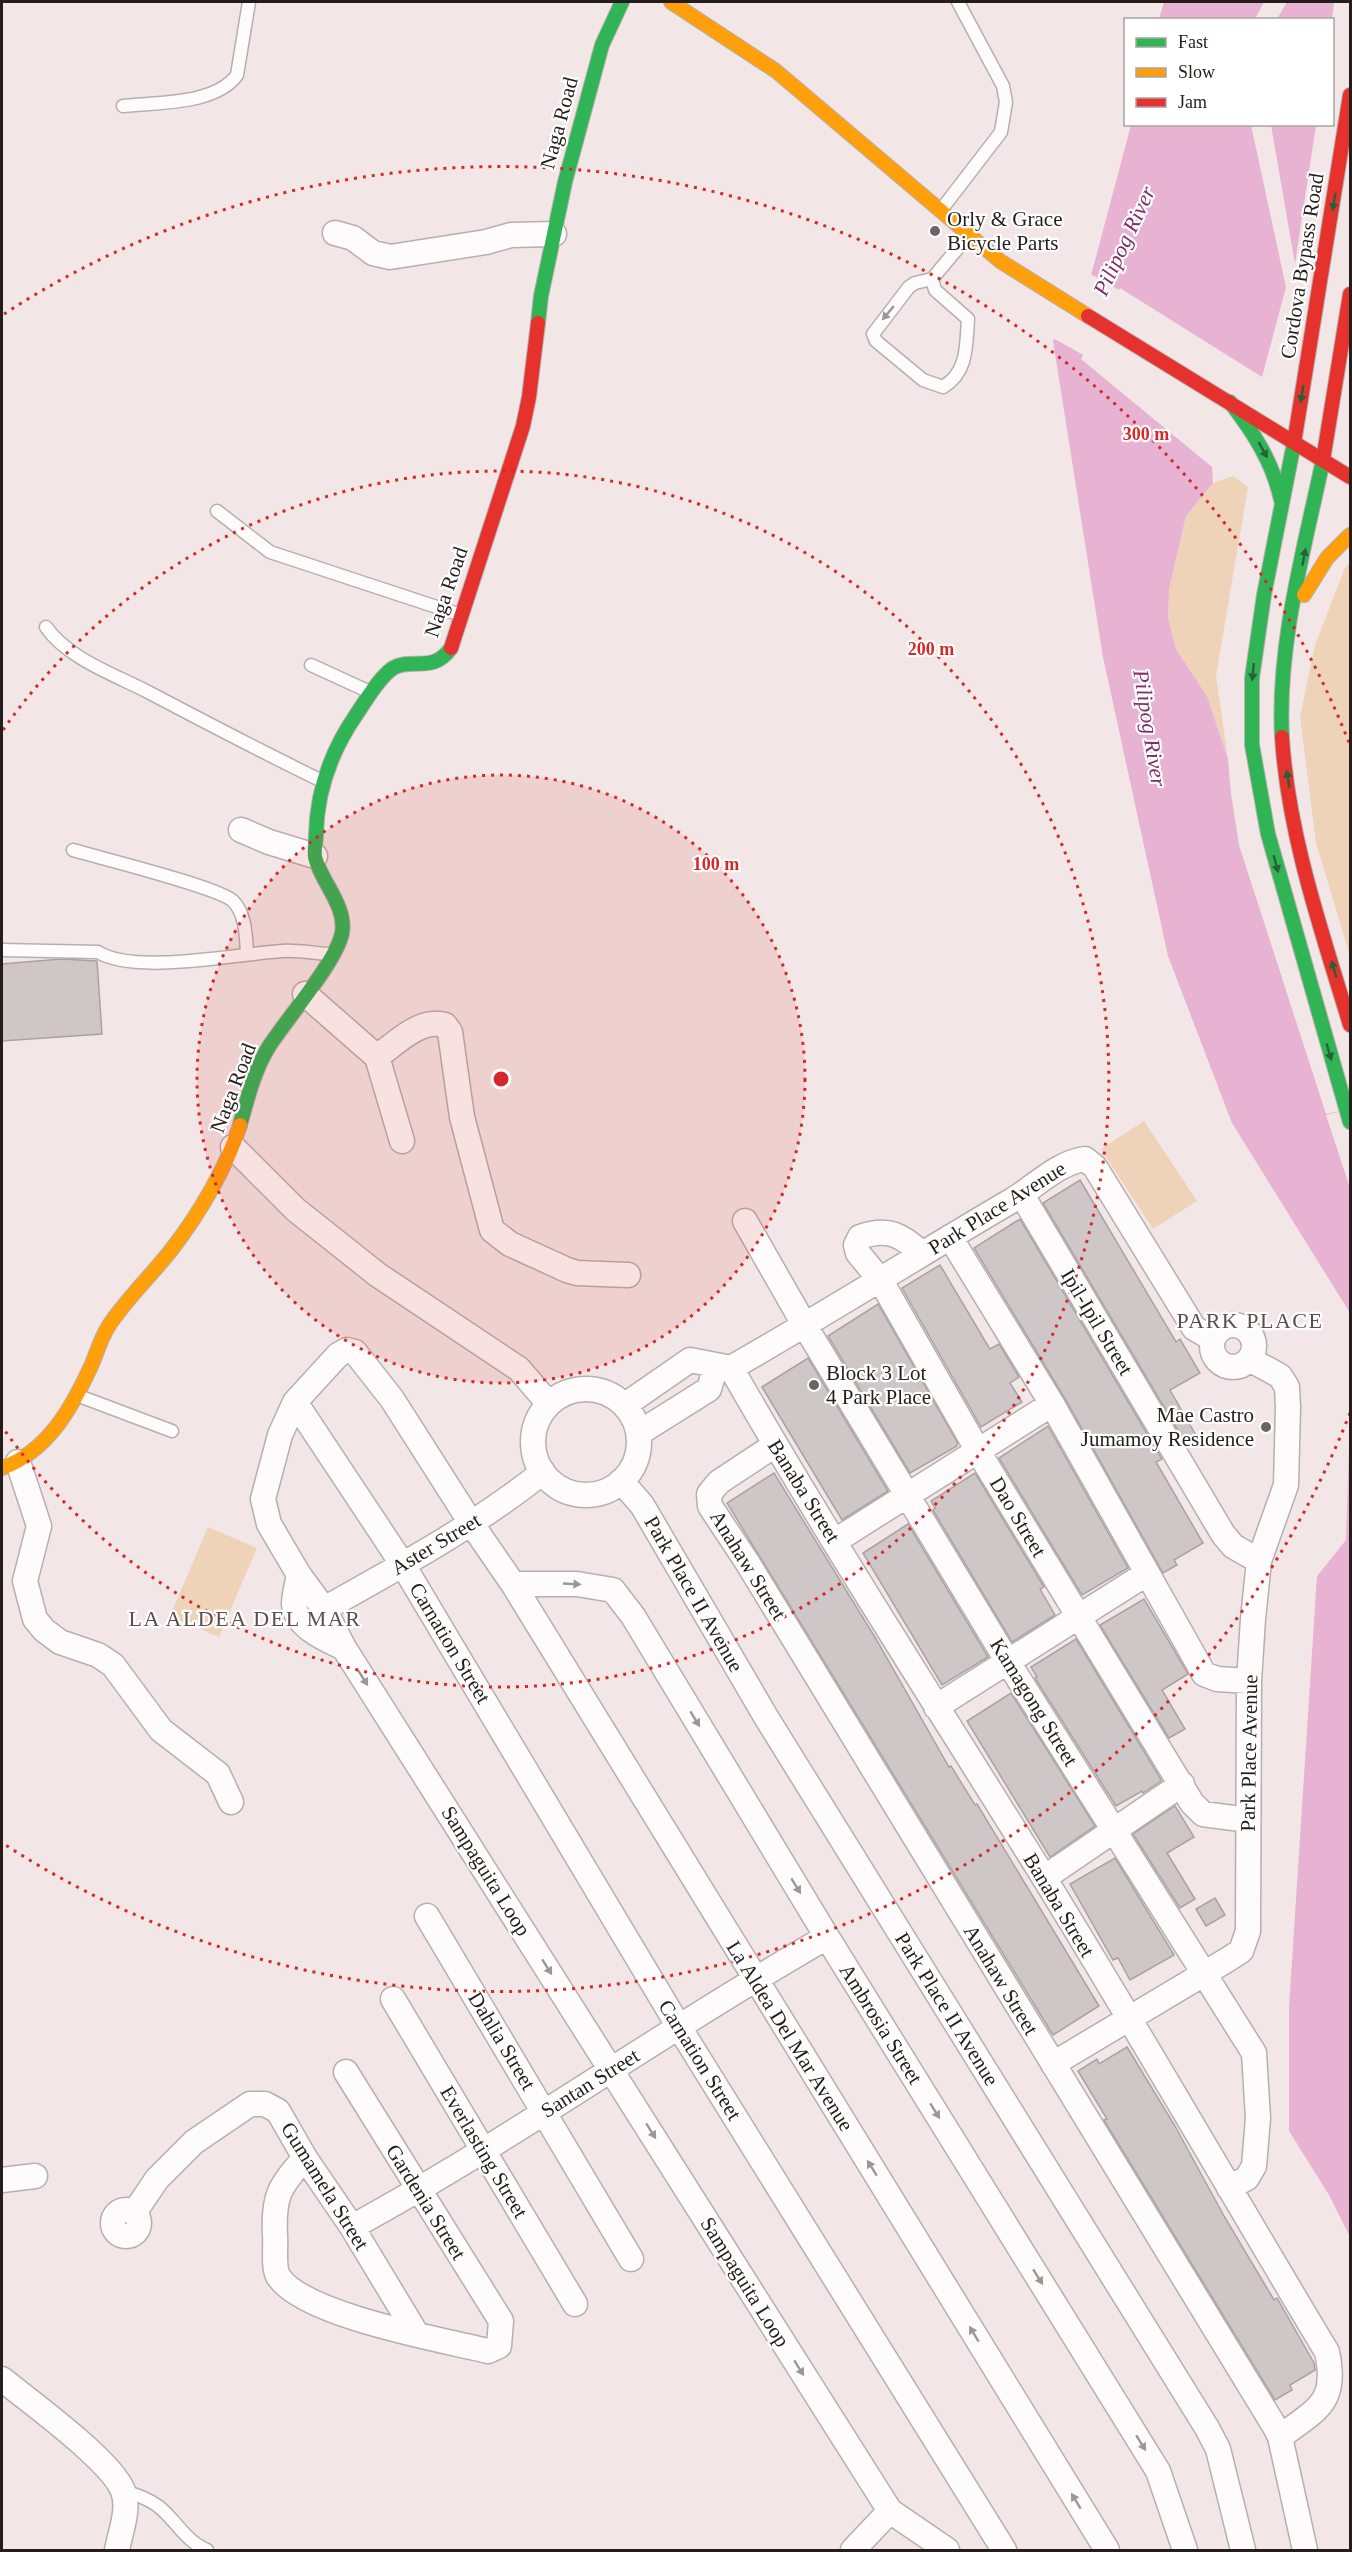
<svg xmlns="http://www.w3.org/2000/svg" width="1352" height="2552" font-family="'Times New Roman',serif">
  <style>
    .green { fill: #eed3b9 }
    .water { fill: #e8b2d3 }
    .pier { fill: #f2e7e6 }
    .building { fill: #cfc7c7; stroke: #aaa2a2; stroke-width: 1.5 }
    .lines { fill: none; stroke-linecap: round; stroke-linejoin: round }
    .lane-casing { stroke: #b7afae; stroke-width: 15 }
    .street-casing { stroke: #b7afae; stroke-width: 27 }
    .fast-casing { stroke: #b7afae; stroke-width: 16 }
    .slow-casing { stroke: #b7afae; stroke-width: 16 }
    .jam-casing { stroke: #b7afae; stroke-width: 16 }
    .lane { stroke: #fdfbfb; stroke-width: 12 }
    .street { stroke: #fdfbfb; stroke-width: 24 }
    .fast { stroke: #30b455; stroke-width: 14 }
    .slow { stroke: #ff9f0a; stroke-width: 14 }
    .jam { stroke: #e5322d; stroke-width: 14 }
    .oneway { fill: #296136 }
    .oneway2 { fill: #9b9797 }
    .ring { fill: none; stroke: #d62828; stroke-width: 3; stroke-dasharray: 3 6 }
    .poi-dot { fill: #6c6463; stroke: #fff; stroke-width: 2 }
    .labels { text-anchor: middle; dominant-baseline: central; stroke-width: 4.5; stroke-linejoin: round; paint-order: stroke }
    .street-label { font-size: 21px; fill: #241d1c; stroke: #fff }
    .poi-label { font-size: 21px; fill: #241d1c; stroke: #fff; text-anchor: start }
    .water-label { font-size: 22px; font-style: italic; fill: #802d6a; stroke: #fff }
    .neighbourhood-label { font-size: 22px; letter-spacing: 1.5px; fill: #5d4d4b; stroke: #fff }
    .centre { fill: #d62828; stroke: #fff; stroke-width: 3 }
    .ring-label { font-size: 18px; text-anchor: middle; font-weight: bold; fill: #d62828; stroke: #fff; stroke-width: 4.5; stroke-linejoin: round; paint-order: stroke }
  </style>
  <rect width="100%" height="100%" fill="#f2e7e6"/>
  <path class="green" d="M1233,476L1248,487L1216,676L1228,759L1207,696L1176,649L1168,618L1169,589L1186,516L1213,483Z
    M1350,562V956L1316,843L1300,717L1315,645L1345,568Z
    M1144,1121L1197,1201L1153,1229L1101,1149Z
    M208,1527L257,1548L219,1637L170,1616Z"/>
  <path class="water" d="M1164,2H1264L1255,19H1159Z
    M1287,2H1334L1332,19H1277Z
    M1131,125H1251L1286,287L1262,377L1120,288L1081,359L1212,467L1213,483L1186,516L1169,589L1168,618L1176,649L1207,696L1228,759L1231,794L1239,845L1326,1114L1350,1109V1313L1232,1123L1168,956L1103,657L1053,341L1092,272Z
    M1271,125H1316L1295,264Z
    M1350,1415V2237L1329,2195L1289,2131V2007L1317,1576L1346,1540Z"/>
  <path class="pier" d="M1089,273L1121,291L1085,356L1053,338Z
    M1350,1109V1188L1326,1115Z"/>
  <path class="building" d="M61,959L97,961L102,1034L2,1041V964Z
    M1080,1180L1176,1342L1180,1339L1200,1373L1170,1390L1197,1437L1186,1444L1043,1203Z
    M1020,1219L1162,1459L1156,1462L1203,1543L1174,1560L1177,1565L1163,1573L1064,1397L974,1248Z
    M940,1265L988,1346L990,1349L999,1344L1019,1377L1010,1383L1022,1402L981,1427L902,1288Z
    M878,1304L957,1442V1446L910,1473L828,1336Z
    M808,1358L888,1491L842,1520L762,1387Z
    M1048,1426L1128,1568L1082,1595L999,1458Z
    M774,1473L876,1639L949,1767L951,1766L975,1805L977,1804L1099,2006L1053,2035L727,1503Z
    M975,1473L1044,1587L1040,1589L1055,1615L1012,1642L933,1510L935,1508L931,1501Z
    M908,1524L988,1657L942,1685L863,1553Z
    M1144,1599L1188,1674L1162,1690L1185,1729L1169,1738L1100,1625Z
    M1076,1639L1160,1778L1161,1781L1143,1793L1142,1791L1116,1806L1035,1678L1037,1677L1031,1667Z
    M1011,1693L1095,1826L1050,1857L967,1721Z
    M1175,1806L1194,1837L1167,1853L1195,1899L1180,1908L1133,1834Z
    M1115,1858L1174,1955L1130,1980L1118,1958L1113,1960L1070,1884Z
    M1215,1898L1225,1915L1206,1926L1196,1909Z
    M1127,2047L1175,2126L1224,2216L1274,2300L1277,2298L1314,2363L1315,2370L1290,2385L1292,2390L1275,2400L1104,2120L1107,2119L1078,2071L1097,2059L1099,2064Z"/>
  <g class="lines">
    <g class="lane-casing">
      <path id="lane" d="M123,106C158,102 215,105 237,75L249,2
        M941,210L1001,132L1006,102L1003,86L958,2
        M932,279L915,283L909,287L873,334L876,341L923,380L943,387C968,372 966,346 968,319L935,290L932,279L968,236
        M217,511L270,552L461,615
        M46,627C68,659 116,675 150,693C207,723 264,753 322,781
        M311,665L370,692
        M73,850C100,858 218,887 233,901C246,914 246,937 247,954
        M2,950L98,952C135,975 236,954 282,951C297,950 313,953 328,954
        M79,1396L172,1431
        M123,2491C135,2494 147,2498 158,2506C176,2520 185,2541 207,2550"/>
    </g>
    <g class="street-casing">
      <path id="street" d="M335,233L353,238L373,253L390,257L486,242L511,235L554,234
        M241,830L269,842L315,856
        M305,994L377,1057L402,1141
        M377,1057C396,1043 420,1018 445,1025L450,1032L462,1117L492,1230L510,1244L567,1270L577,1273L628,1275
        M233,1147L296,1210L378,1275L519,1369L549,1404
        M1022,1195L1223,1534L1233,1546L1259,1561
        M745,1221L805,1326L1008,1662L1254,2053L1258,2118L1254,2166L1247,2178L1229,2188
        M950,1237L1052,1404L1204,1674L1217,1679L1249,1681
        M922,1254C902,1235 888,1227 860,1237L856,1245L858,1253L881,1281L978,1451L1192,1803L1203,1814L1248,1820
        M1212 1346a21 21 0 1 1 42 0a21 21 0 1 1-42 0Z
        M731,1368C830,1541 938,1707 1043,1876C1140,2033 1232,2194 1327,2352C1338,2403 1317,2409 1280,2437
        M533 1442a53 53 0 1 1 106 0a53 53 0 1 1-106 0Z
        M295,1402L403,1565L679,2027L1004,2550
        M625,1405L690,1360L731,1368C826,1314 917,1256 1011,1201C1035,1187 1057,1163 1085,1159L1095,1167L1194,1328L1213,1339
        M639,1433L709,1389L716,1366
        M775,1445L719,1482L709,1494L710,1506L747,1562L1275,2427L1280,2437L1305,2550
        M18,1462L39,1526L25,1581L35,1619L44,1630L60,1642L98,1655L113,1665L161,1730L218,1774L231,1802
        M621,1481L642,1505L766,1717L1207,2428L1218,2449L1243,2550
        M835,1541L1052,1404
        M299,1575C297,1584 294,1595 294,1604C296,1628 326,1639 344,1648
        M513,1584H577L613,1590L633,1616L827,1937L1158,2471L1185,2550
        M324,1609C399,1567 475,1526 543,1472
        M936,1707L1146,1574
        M1044,1878L1182,1784
        M427,1916L631,2259
        M393,1999L575,2304
        M1053,2064L1227,1960L1241,1951L1248,1931L1249,1681L1253,1619L1259,1561L1286,1485L1288,1407L1287,1387L1280,1376L1249,1359
        M305,2158C279,2186 273,2197 275,2235C276,2246 273,2267 278,2276C302,2315 442,2340 488,2351L499,2346L501,2321L346,2072
        M2,2180L35,2176
        M113 2223a13 13 0 1 1 26 0a13 13 0 1 1-26 0Z
        M134,2213L157,2179L194,2142L250,2104H265L278,2111L305,2158L352,2227L416,2333
        M352,2227C515,2138 666,2029 827,1937
        M2,2379C30,2402 112,2461 123,2491C130,2509 120,2533 117,2550
        M853,2550L890,2511
        M947,2550L890,2511L344,1648L324,1609L299,1575L269,1524L263,1499L280,1435L295,1402L338,1355L347,1350L355,1352L392,1399L471,1523L513,1584L1107,2550"/>
    </g>
    <g class="fast-casing">
      <path id="fast" d="M538,323L541,296L565,182L602,45L622,2
        M1230,402C1253,432 1273,462 1281,500
        M1294,443L1264,595L1252,678V745L1268,834L1350,1122
        M1282,737C1277,645 1304,550 1323,460
        M240,1125C247,1100 254,1071 268,1048C285,1021 337,961 342,933C347,906 321,882 315,857C314,850 316,841 316,834C317,791 332,750 356,715C366,700 379,678 393,668C412,657 433,674 451,648"/>
    </g>
    <g class="slow-casing">
      <path id="slow" d="M671,2L776,71L1000,261L1088,316
        M1304,595L1327,558L1350,535
        M2,1468C48,1451 72,1408 92,1364C97,1352 101,1338 108,1327C126,1299 152,1275 172,1249C199,1214 227,1167 240,1125"/>
    </g>
    <g class="jam-casing">
      <path id="jam" d="M1088,316L1350,477
        M1294,443L1350,95
        M1323,460L1350,294
        M451,648L523,426L529,397L538,323
        M1282,737C1288,835 1322,932 1350,1025"/>
    </g>
    <use href="#lane" class="lane"/>
    <use href="#street" class="street"/>
    <use href="#fast" class="fast"/>
    <use href="#slow" class="slow"/>
    <use href="#jam" class="jam"/>
  </g>
  <defs><path id="oneway-solid" d="M-6-.8H1V-3.2L6.5 0L1 3.2V.8H-6Z" transform="scale(1.5)"/></defs>
  <g class="oneway">
    <use href="#oneway-solid" transform="translate(1334 202) rotate(99)"/>
    <use href="#oneway-solid" transform="translate(1302 394) rotate(99)"/>
    <use href="#oneway-solid" transform="translate(1263 450) rotate(61)"/>
    <use href="#oneway-solid" transform="translate(1304 557) rotate(-79)"/>
    <use href="#oneway-solid" transform="translate(1253 672) rotate(95)"/>
    <use href="#oneway-solid" transform="translate(1288 779) rotate(-99)"/>
    <use href="#oneway-solid" transform="translate(1276 864) rotate(75)"/>
    <use href="#oneway-solid" transform="translate(1334 969) rotate(-106)"/>
    <use href="#oneway-solid" transform="translate(1329 1052) rotate(74)"/>
  </g>
  <g class="oneway2">
    <use href="#oneway-solid" transform="translate(888 313) rotate(130)"/>
    <use href="#oneway-solid" transform="translate(572 1584) rotate(3)"/>
    <use href="#oneway-solid" transform="translate(363 1678) rotate(58)"/>
    <use href="#oneway-solid" transform="translate(695 1719) rotate(59)"/>
    <use href="#oneway-solid" transform="translate(796 1886) rotate(59)"/>
    <use href="#oneway-solid" transform="translate(547 1967) rotate(58)"/>
    <use href="#oneway-solid" transform="translate(935 2111) rotate(58)"/>
    <use href="#oneway-solid" transform="translate(651 2131) rotate(58)"/>
    <use href="#oneway-solid" transform="translate(872 2168) rotate(-122)"/>
    <use href="#oneway-solid" transform="translate(1038 2277) rotate(58)"/>
    <use href="#oneway-solid" transform="translate(974 2334) rotate(-121)"/>
    <use href="#oneway-solid" transform="translate(799 2368) rotate(58)"/>
    <use href="#oneway-solid" transform="translate(1141 2443) rotate(58)"/>
    <use href="#oneway-solid" transform="translate(1076 2501) rotate(-121)"/>
  </g>
  <circle cx="501" cy="1079" r="304" fill="#d62828" fill-opacity=".12"/>
  <g class="ring">
    <circle cx="501" cy="1079" r="304"/>
    <path d="M3 730A608 608 0 1 1 3 1428"/>
    <path d="M1350 1413A912 912 0 0 1 4 1844M4 314A912 912 0 0 1 1350 745"/>
  </g>
  <g class="poi-dot">
    <circle cx="935" cy="231" r="6"/>
    <circle cx="814" cy="1385" r="6"/>
    <circle cx="1266" cy="1427" r="6"/>
  </g>
  <g class="labels">
    <g class="street-label">
      <text transform="translate(559 123) rotate(-75)">Naga Road</text>
      <text transform="translate(1302 266) rotate(-81)">Cordova Bypass Road</text>
      <text transform="translate(446 592) rotate(-71)">Naga Road</text>
      <text transform="translate(233 1088) rotate(-69)">Naga Road</text>
      <text transform="translate(997 1208) rotate(-32)">Park Place Avenue</text>
      <text transform="translate(1097 1322) rotate(59)">Ipil-Ipil Street</text>
      <text transform="translate(804 1491) rotate(58)">Banaba Street</text>
      <text transform="translate(1018 1517) rotate(59)">Dao Street</text>
      <text transform="translate(436 1544) rotate(-31)">Aster Street</text>
      <text transform="translate(748 1565) rotate(58)">Anahaw Street</text>
      <text transform="translate(694 1594) rotate(60)">Park Place II Avenue</text>
      <text transform="translate(450 1643) rotate(59)">Carnation Street</text>
      <text transform="translate(1034 1702) rotate(58)">Kamagong Street</text>
      <text transform="translate(1249 1753) rotate(-89)">Park Place Avenue</text>
      <text transform="translate(486 1871) rotate(58)">Sampaguita Loop</text>
      <text transform="translate(1059 1905) rotate(59)">Banaba Street</text>
      <text transform="translate(1001 1980) rotate(59)">Anahaw Street</text>
      <text transform="translate(947 2009) rotate(58)">Park Place II Avenue</text>
      <text transform="translate(881 2024) rotate(58)">Ambrosia Street</text>
      <text transform="translate(790 2036) rotate(58)">La Aldea Del Mar Avenue</text>
      <text transform="translate(502 2041) rotate(59)">Dahlia Street</text>
      <text transform="translate(700 2060) rotate(58)">Carnation Street</text>
      <text transform="translate(590 2083) rotate(-32)">Santan Street</text>
      <text transform="translate(484 2152) rotate(59)">Everlasting Street</text>
      <text transform="translate(325 2186) rotate(58)">Gumamela Street</text>
      <text transform="translate(426 2202) rotate(58)">Gardenia Street</text>
      <text transform="translate(745 2282) rotate(58)">Sampaguita Loop</text>
    </g>
    <g class="poi-label">
      <text x="947" y="219">Orly &amp; Grace<tspan x="947" dy="24">Bicycle Parts</tspan></text>
      <text x="826" y="1373">Block 3 Lot<tspan x="826" dy="24">4 Park Place</tspan></text>
      <text x="1254" y="1415" text-anchor="end">Mae Castro<tspan x="1254" dy="24">Jumamoy Residence</tspan></text>
    </g>
    <g class="water-label">
      <text transform="translate(1124 241) rotate(-65)">Pilipog River</text>
      <text transform="translate(1150 728) rotate(81)">Pilipog River</text>
    </g>
    <g class="neighbourhood-label">
      <text x="1250" y="1320">PARK PLACE</text>
      <text x="245" y="1618">LA ALDEA DEL MAR</text>
    </g>
  </g>
  <circle cx="501" cy="1079" r="9" class="centre"/>
  <g class="ring-label">
    <text x="1146" y="440">300 m</text>
    <text x="931" y="655">200 m</text>
    <text x="716" y="870">100 m</text>
  </g>
  <rect width="1352" height="2552" fill="none" stroke="#241d1c" stroke-width="6"/>
  <rect x="1124" y="18" width="210" height="108" fill="#ffffff" stroke="#a7a5a4" stroke-width="1.5"/>
  <rect x="1136" y="38" width="30" height="9" fill="#30b455" stroke="#a7a5a4" stroke-width="1.5"/>
  <text x="1178" y="48" font-size="18" fill="#241d1c">Fast</text>
  <rect x="1136" y="68" width="30" height="9" fill="#ff9f0a" stroke="#a7a5a4" stroke-width="1.5"/>
  <text x="1178" y="78" font-size="18" fill="#241d1c">Slow</text>
  <rect x="1136" y="98" width="30" height="9" fill="#e5322d" stroke="#a7a5a4" stroke-width="1.5"/>
  <text x="1178" y="108" font-size="18" fill="#241d1c">Jam</text>
</svg>
